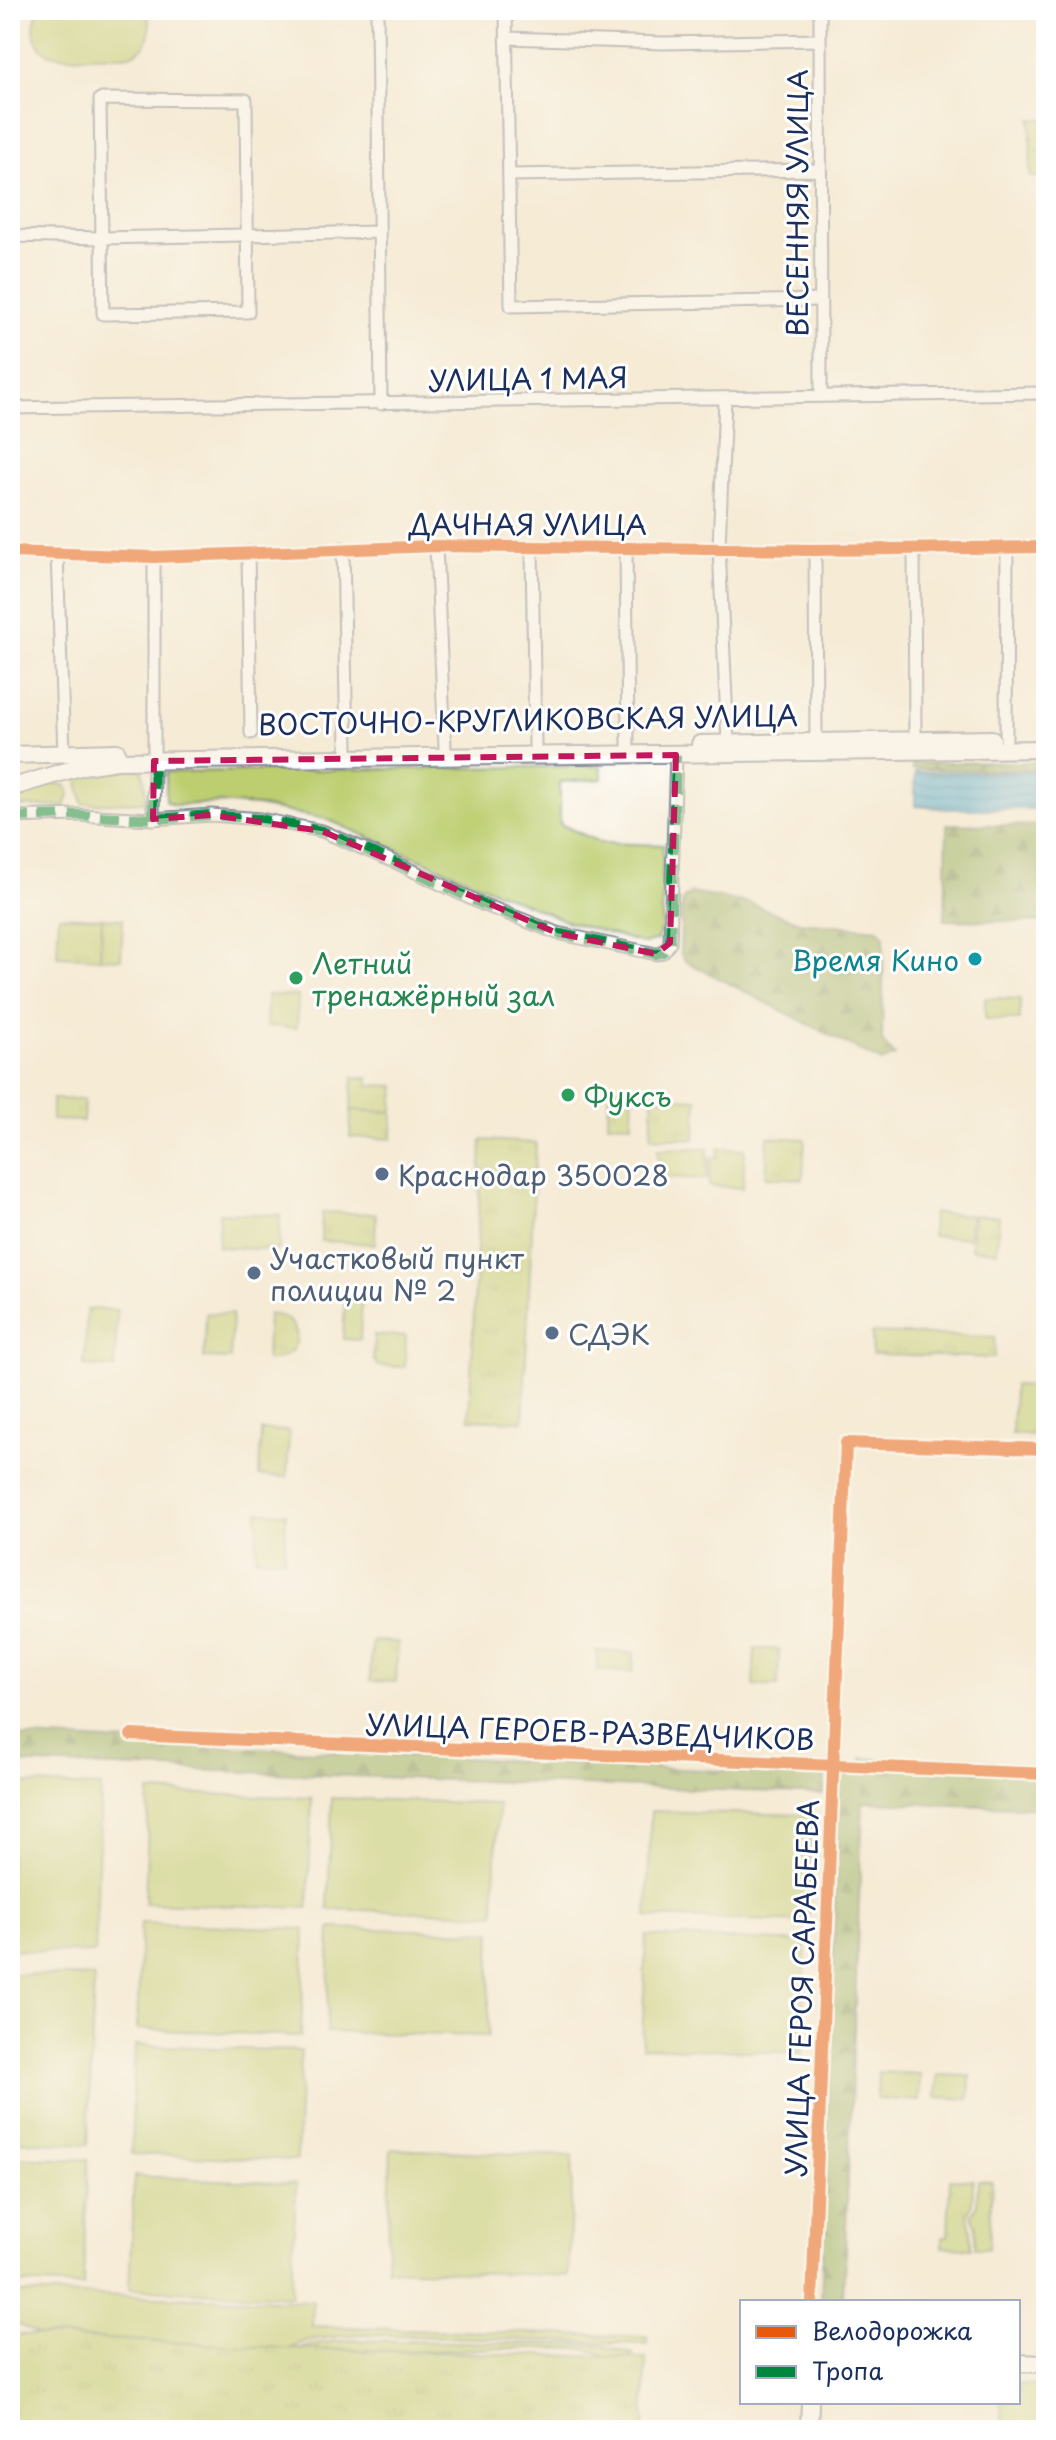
<svg xmlns="http://www.w3.org/2000/svg" width="1056" height="2440" font-family="'Playpen Sans',sans-serif">
  <style>
    .grass { fill: #bdce70; stroke: #6c7e67; stroke-width: 2 }
    .forest { fill: url(#forest-firs); stroke: #587060; stroke-width: 2 }
    .park { fill: url(#park-tufts); stroke: #6c7e67; stroke-width: 2 }
    .water { fill: url(#water-rules); stroke: #386f99; stroke-width: 2 }
    .lines { fill: none; stroke-linecap: round; stroke-linejoin: round }
    .street-casing { stroke: #888d9a; stroke-width: 15 }
    .secondary-casing { stroke: #888d9a; stroke-width: 20 }
    .street { stroke: #fff; stroke-width: 11 }
    .secondary { stroke: #fff; stroke-width: 16 }
    .quiet { stroke: #00873e; stroke-width: 10; stroke-dasharray: 20 10; stroke-linecap: butt }
    .cycleway-casing { stroke: #fff; stroke-width: 17 }
    .cycleway { stroke: #e8590c; stroke-width: 12 }
    .marked { fill: none; stroke: #c2185b; stroke-width: 6; stroke-dasharray: 16 10; stroke-linejoin: round }
    .culture-dot { fill: #0f9aa8; stroke: #fff; stroke-width: 3 }
    .leisure-dot { fill: #2e9e5b; stroke: #fff; stroke-width: 3 }
    .service-dot { fill: #5c6f8a; stroke: #fff; stroke-width: 3 }
    .labels { text-anchor: middle; dominant-baseline: central; stroke-width: 6; stroke-linejoin: round; paint-order: stroke }
    .street-label { font-size: 28px; fill: #1b2f5e; stroke: #fff }
    .culture-label { font-size: 28px; fill: #0d838f; stroke: #fff; text-anchor: end }
    .leisure-label { font-size: 28px; fill: #27864d; stroke: #fff; text-anchor: start }
    .service-label { font-size: 28px; fill: #4e5e75; stroke: #fff; text-anchor: start }
  </style>
  <defs>
    <pattern id="forest-firs" width="22" height="20" patternUnits="userSpaceOnUse" patternTransform="scale(2)"><rect width="22" height="20" fill="#96b162"/><path d="M5 1l3.5 6h-7zM16 11l3.5 6h-7z" fill="#7a9054"/></pattern>
    <pattern id="park-tufts" width="24" height="20" patternUnits="userSpaceOnUse" patternTransform="scale(2)"><rect width="24" height="20" fill="#bdce70"/><path d="M3 7l-1-3M5 7V3M7 7l1-3M15 17l-1-3M17 17v-4M19 17l1-3" fill="none" stroke="#a2b163"/></pattern>
    <pattern id="water-rules" width="6" height="5" patternUnits="userSpaceOnUse" patternTransform="scale(2)"><rect width="6" height="5" fill="#56afd4"/><path d="M0 2.5h6" fill="none" stroke="#468faf"/></pattern>
  </defs>
  <rect width="100%" height="100%" fill="#fff"/>
  <filter id="ink" filterUnits="userSpaceOnUse"><feTurbulence type="fractalNoise" baseFrequency=".0125" numOctaves="2"/><feDisplacementMap in="SourceGraphic" scale="16" xChannelSelector="R" yChannelSelector="G"/><feConvolveMatrix kernelMatrix="1 2 1 2 8 2 1 2 1" color-interpolation-filters="sRGB"/></filter>
  <filter id="wash" filterUnits="userSpaceOnUse"><feTurbulence type="fractalNoise" baseFrequency=".006" numOctaves="4" result="noise"/><feDisplacementMap in="SourceGraphic" scale="32" xChannelSelector="R" yChannelSelector="G"/><feGaussianBlur stdDeviation="1.8" result="paint"/><feColorMatrix in="noise" values="0 0 0 0 0 0 0 0 0 0 0 0 0 0 0 0 0 1.4 0 .05"/><feComposite in="paint" operator="in"/></filter>
  <g filter="url(#wash)">
    <rect width="100%" height="100%" fill="#f5ebd6"/>
    <path class="grass" d="M39,10H145C154,27 150,50 129,55C117,57 103,55 91,56C80,56 66,58 54,55C33,50 30,27 39,10Z
      M601,766L602,779L560,782V824L601,843L663,845L662,927L657,940L645,944L566,921L326,819L257,806L218,803L174,805L166,801V772Z
      M136,768L143,771L146,795L144,802L83,804L77,776L96,770Z
      M57,783L66,786L70,793L65,806L10,807V798Z
      M102,918L123,919L121,959L100,958Z
      M985,998L1020,999V1020L985,1019Z
      M353,1077L369,1078V1085L395,1086L393,1112L351,1110Z
      M694,1148L708,1149L707,1179L658,1177V1149Z
      M719,1148L745,1149L743,1188L709,1186L711,1157H718Z
      M219,1213L280,1215L279,1250L218,1247Z
      M933,1213L970,1215L969,1238L932,1236Z
      M345,1301L362,1302L360,1340L343,1339Z
      M206,1313L232,1314L230,1359L204,1358Z
      M1014,1385L1041,1386L1039,1435L1012,1434Z
      M261,1430L289,1431L287,1477L259,1476Z
      M258,1512L286,1513L284,1559L256,1558Z
      M10,1783L101,1787L95,1953L10,1950Z
      M149,1792L312,1798L308,1908L145,1903Z
      M332,1798L498,1804L494,1914L328,1909Z
      M651,1811L811,1815L808,1922L647,1917Z
      M141,1923L305,1929L301,2036L137,2029Z
      M330,1928L491,1932L488,2036L327,2032Z
      M646,1936L806,1942L802,2053L642,2047Z
      M10,1974L94,1977L88,2144L10,2141Z
      M135,2045L301,2051L297,2160L131,2154Z
      M878,2072L920,2074L919,2101L877,2099Z
      M937,2075L970,2076L969,2099L936,2097Z
      M391,2149L573,2156L568,2276L387,2269Z
      M10,2157L88,2160L83,2286L10,2283Z
      M134,2176L296,2184L291,2296L129,2289Z
      M10,2293L313,2301L312,2326L647,2337V2344L359,2334L308,2340L277,2354L69,2352L10,2320Z
      M350,2340L600,2345L633,2354L628,2359L611,2360L596,2352L582,2349L508,2348L426,2351L396,2356L249,2430L291,2351L312,2344Z
      M1018,2384L1046,2385V2425L1006,2424L1001,2414V2402H1018Z"/>
    <path class="forest" d="M1046,762V770L912,769V763Z
      M947,824L1046,826V922L945,920Z
      M691,893L749,903L799,922L879,929L884,935L882,1041L895,1056L882,1062L685,961L680,952L682,901Z
      M10,1736L825,1776L824,1794L10,1763Z
      M862,1758L1046,1771V1808L863,1802L843,2302H821L840,1769L862,1770Z"/>
    <path class="park" d="M1031,119H1046V177H1030Z
      M59,916L102,918L100,958L57,956Z
      M267,995L298,996L297,1028L266,1026Z
      M609,1086L633,1087L632,1124L608,1123Z
      M653,1097L697,1099L695,1139L651,1137Z
      M52,1099L84,1100L83,1121L52,1120Z
      M351,1110L393,1112L392,1139L350,1137Z
      M768,1137L805,1139L803,1179L766,1177Z
      M482,1140L536,1143L523,1421L469,1419Z
      M322,1212L376,1214L375,1244L321,1241Z
      M973,1215L999,1216L997,1251L971,1249Z
      M87,1309L117,1310L115,1368L84,1366Z
      M268,1314C308,1316 305,1361 266,1360Z
      M872,1333L995,1337L994,1358L872,1354Z
      M374,1335L406,1336L405,1367L378,1366L373,1359Z
      M372,1641L398,1642L396,1682L370,1681Z
      M755,1649H779L778,1686H753Z
      M597,1651L634,1653L633,1672L597,1671Z
      M950,2179L973,2180L972,2203L967,2215L971,2228V2248L942,2247V2237H948Z
      M978,2180L992,2181L989,2248H975L976,2226L971,2215L977,2204Z
      M10,2334L284,2348L646,2358L644,2430H10Z"/>
    <path class="water" d="M915,772H1046V809H950L915,806Z"/>
  </g>
  <g filter="url(#ink)">
    <g class="lines">
      <g class="street-casing">
        <path id="street" d="M377,10L381,404
          M506,10L511,306L820,300
          M820,10L821,395
          M506,38L663,43L820,40
          M100,99L246,100L248,312L103,314Z
          M509,175L820,170
          M10,236L102,238L379,232
          M725,400L719,547L728,743
          M10,408L1046,393
          M436,546L445,747
          M343,548L347,749
          M532,548L535,746
          M626,548L628,745
          M914,549L915,740
          M815,550L816,741
          M10,552L154,557L436,546L815,550L1046,547
          M248,552L251,733
          M57,553L64,754
          M154,557V751
          M1006,739L1007,548
          M10,817L77,815L153,819L211,815L260,819L322,831L397,863L482,904L557,933L656,954L663,952L670,943L676,755
          M153,819L154,761
          M131,1735L1046,1774
          M812,2302L846,1443L1046,1449"/>
      </g>
      <g class="secondary-casing">
        <path id="secondary" d="M700,744L992,739
          M10,755L117,752
          M10,788L83,766L117,761L1046,749
          M1018,2363L1046,2364
          M809,2430L810,2402"/>
      </g>
      <use href="#street" class="street"/>
      <use href="#secondary" class="secondary"/>
      <path class="quiet" d="M10,817L77,815L153,819L211,815L260,819L322,831L397,863L482,904L557,933L656,954L663,952L670,943L676,755
        M153,819L154,761"/>
      <g class="cycleway-casing">
        <path id="cycleway" d="M10,552L154,557L436,546L815,550L1046,547
          M131,1735L1046,1774
          M812,2302L846,1443L1046,1449"/>
      </g>
      <use href="#cycleway" class="cycleway"/>
    </g>
  </g>
  <path d="M0 0H1056V2440H0ZM676,755L670,943L656,954L557,933L322,831L211,815L153,819L154,761Z" fill="#f5ebd6" fill-opacity=".55" fill-rule="evenodd"/>
  <path class="marked" d="M676,755L670,943L656,954L557,933L322,831L211,815L153,819L154,761Z"/>
  <circle class="culture-dot" cx="975" cy="959" r="8"/>
  <g class="leisure-dot">
    <circle cx="296" cy="978" r="8"/>
    <circle cx="568" cy="1095" r="8"/>
  </g>
  <g class="service-dot">
    <circle cx="382" cy="1174" r="8"/>
    <circle cx="254" cy="1273" r="8"/>
    <circle cx="552" cy="1333" r="8"/>
  </g>
  <g class="labels">
    <g class="street-label">
      <text transform="translate(796 203) rotate(-90)">ВЕСЕННЯЯ УЛИЦА</text>
      <text transform="translate(528 378) rotate(-1)">УЛИЦА 1 МАЯ</text>
      <text x="528" y="523">ДАЧНАЯ УЛИЦА</text>
      <text transform="translate(528 719) rotate(-1)">ВОСТОЧНО-КРУГЛИКОВСКАЯ УЛИЦА</text>
      <text transform="translate(590 1731) rotate(2)">УЛИЦА ГЕРОЕВ-РАЗВЕДЧИКОВ</text>
      <text transform="translate(801 1988) rotate(-88)">УЛИЦА ГЕРОЯ САРАБЕЕВА</text>
    </g>
    <g class="culture-label">
      <text x="959" y="959">Время Кино</text>
    </g>
    <g class="leisure-label">
      <text x="312" y="962">Летний<tspan x="312" dy="32">тренажёрный зал</tspan></text>
      <text x="584" y="1095">Фуксъ</text>
    </g>
    <g class="service-label">
      <text x="398" y="1174">Краснодар 350028</text>
      <text x="270" y="1257">Участковый пункт<tspan x="270" dy="32">полиции № 2</tspan></text>
      <text x="568" y="1333">СДЭК</text>
    </g>
  </g>
  <rect width="1056" height="2440" fill="none" stroke="#fff" stroke-width="40"/>
  <rect x="740" y="2300" width="280" height="104" fill="#ffffff" stroke="#a4acbf" stroke-width="2"/>
  <rect x="756" y="2326" width="40" height="12" fill="#e8590c" stroke="#a4acbf" stroke-width="2"/>
  <text x="812" y="2340" font-size="24" fill="#1b2f5e">Велодорожка</text>
  <rect x="756" y="2366" width="40" height="12" fill="#00873e" stroke="#a4acbf" stroke-width="2"/>
  <text x="812" y="2380" font-size="24" fill="#1b2f5e">Тропа</text>
</svg>
